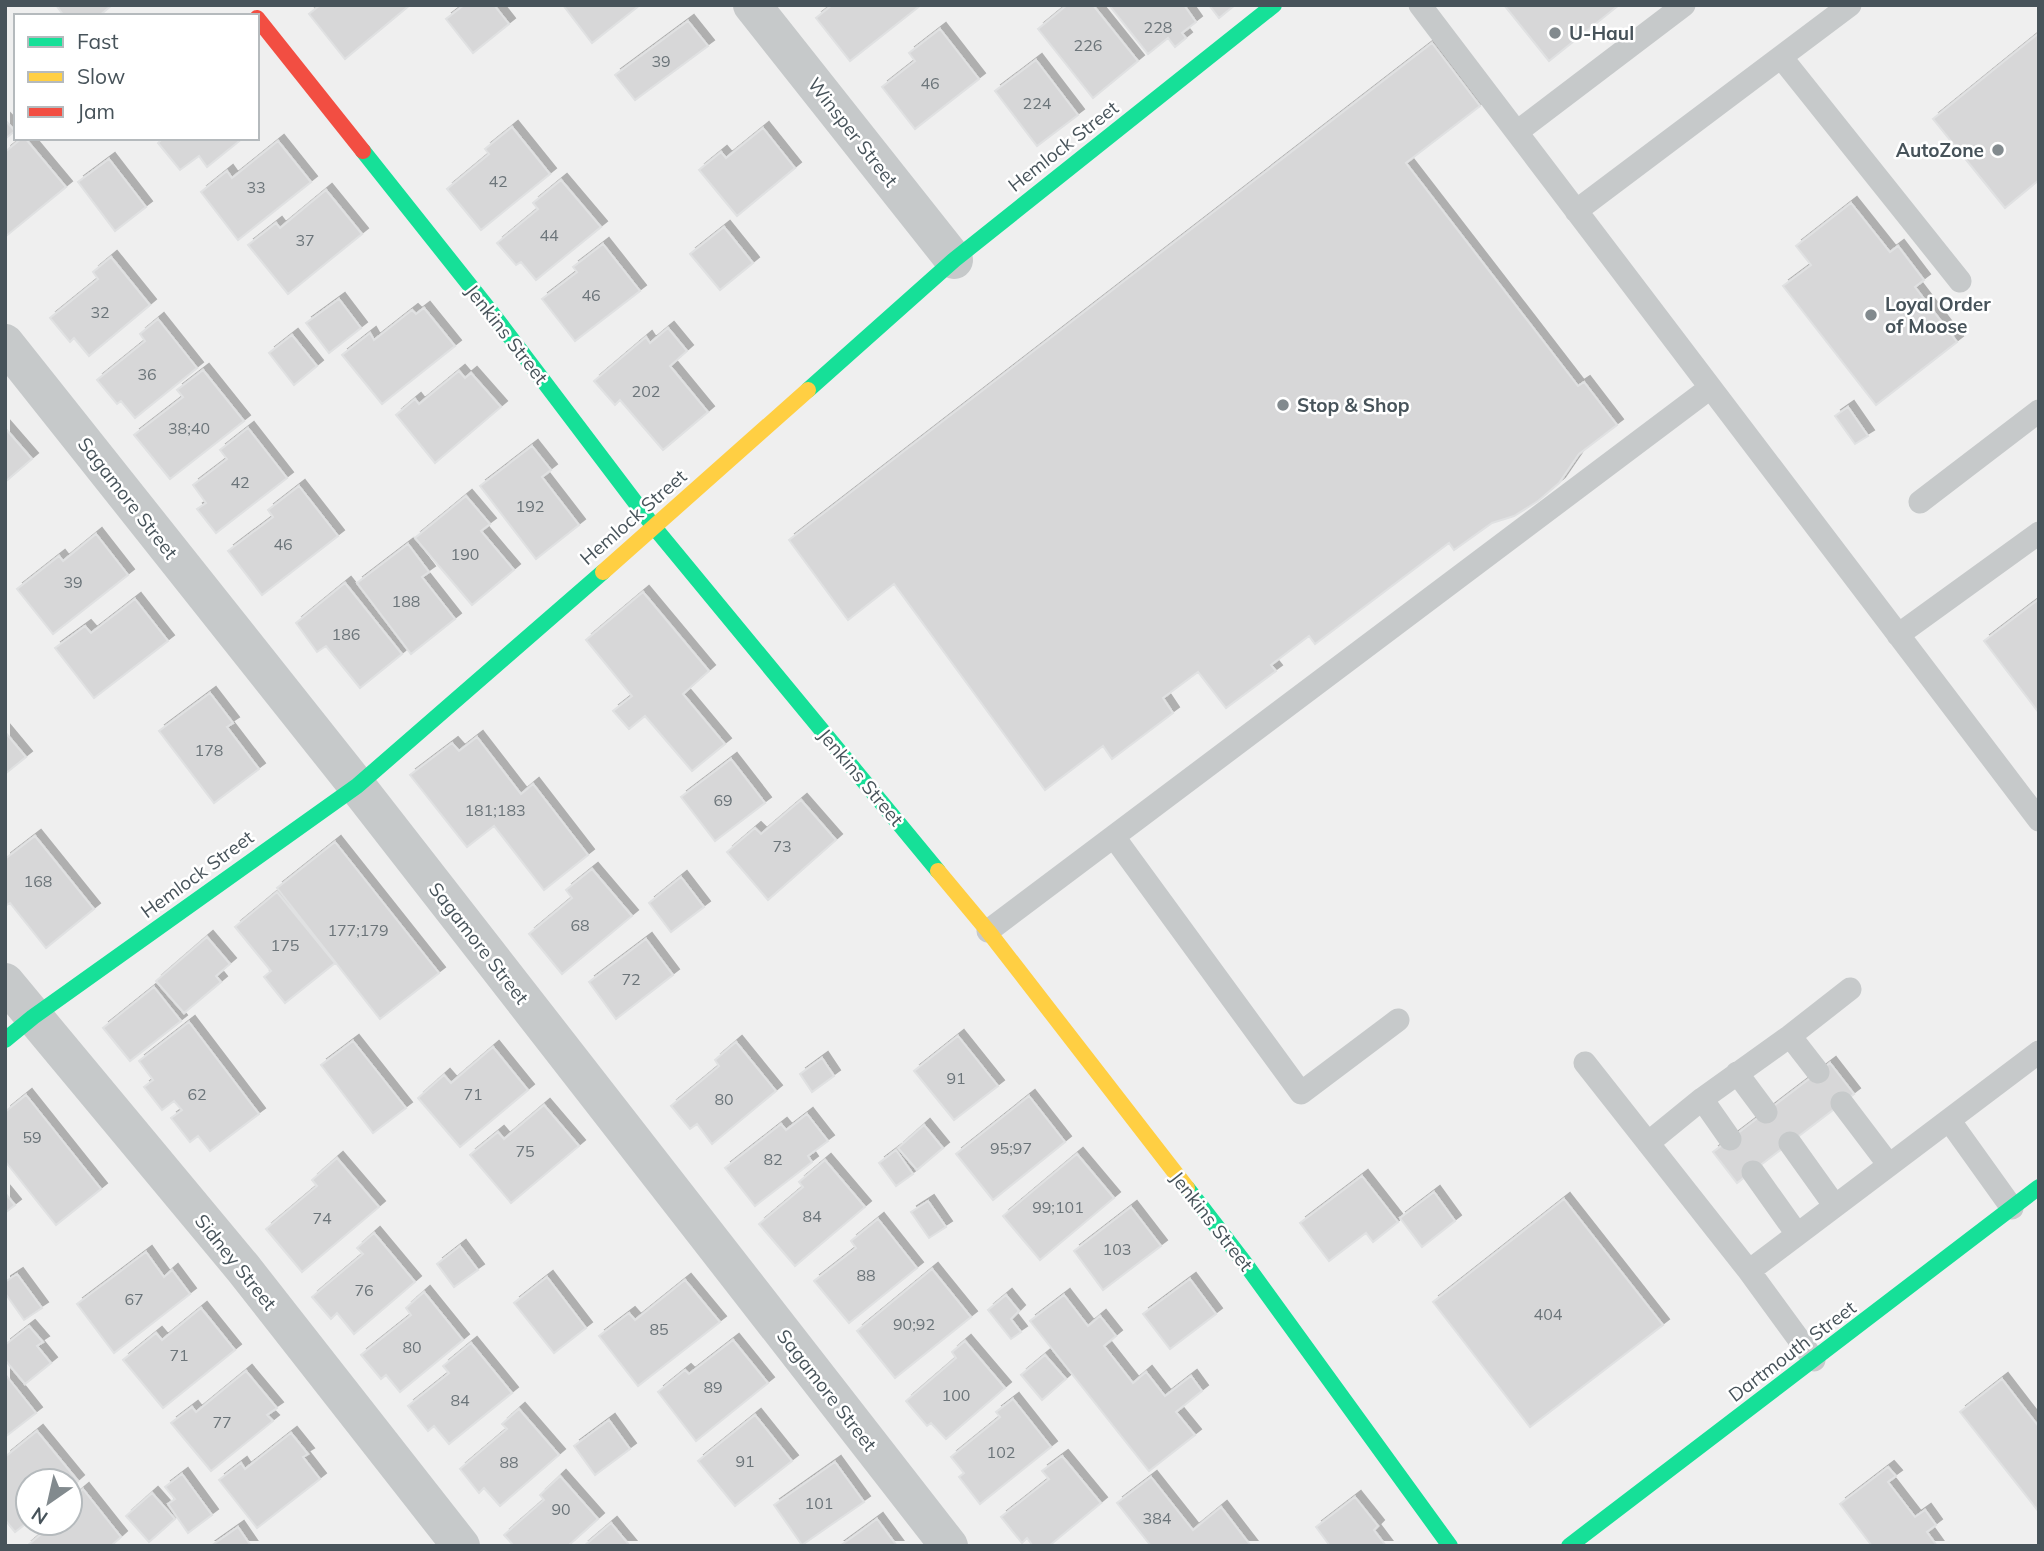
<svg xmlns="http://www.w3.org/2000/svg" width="2044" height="1551" font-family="Mulish,sans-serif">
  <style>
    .building { fill: #d7d7d8; stroke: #e0e1e2; stroke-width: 2; filter: url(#shadow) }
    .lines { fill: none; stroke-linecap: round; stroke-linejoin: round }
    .lane { stroke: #c6c9ca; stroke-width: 23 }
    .street { stroke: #c6c9ca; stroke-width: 38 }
    .fast { stroke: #16e098; stroke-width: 16 }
    .slow { stroke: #ffcf43; stroke-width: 16 }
    .jam { stroke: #f24e42; stroke-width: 16 }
    .poi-dot { fill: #828a8e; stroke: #fff; stroke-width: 2.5 }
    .labels { text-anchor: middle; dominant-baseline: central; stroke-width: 5; stroke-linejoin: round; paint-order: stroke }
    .number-label { font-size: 16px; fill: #6c757a }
    .poi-label { font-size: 19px; font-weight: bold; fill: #47535a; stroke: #fff; text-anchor: start }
    .street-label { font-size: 19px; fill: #47535a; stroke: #fff }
  </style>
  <defs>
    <filter id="shadow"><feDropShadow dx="6" dy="-6" stdDeviation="0" flood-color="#0004"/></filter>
  </defs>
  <rect width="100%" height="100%" fill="#efefef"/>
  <path class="building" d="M56,5H112L99,16H64Z
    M320,5H410L345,59L309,14Z
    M464,5H494L509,24L473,53L446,19Z
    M563,5H640L592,43Z
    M832,5H921L850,61L816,18Z
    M1067,5H1093L1138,61L1093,98L1038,29Z
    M1109,5H1184L1196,22L1182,33L1186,38L1175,47L1168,38L1148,54Z
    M1209,5H1235L1219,18Z
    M1504,5H1619L1549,61Z
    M688,21L708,46L635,100L615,75Z
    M940,29L979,79L915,129L882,87L915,61L909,53Z
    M2039,33V180L2005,208L1933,119Z
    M1432,43L1480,106L1406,163L1578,386L1584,382L1617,425L1579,454L1559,483L1538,501L1514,516L1492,523L1454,550L1449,543L1315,644L1309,636L1271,665L1276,671L1226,708L1198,672L1163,698L1173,713L1112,759L1103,746L1045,790L894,584L848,620L789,540Z
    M1036,60L1078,115L1037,146L995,91Z
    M5,120L15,131L5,139Z
    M512,127L550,174L481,230L447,189L489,154L485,149Z
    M763,128L795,168L737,216L699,170L721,152L726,158Z
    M22,138H25L66,187L5,237V152Z
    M163,138H243L207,167L199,156L180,170L158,143Z
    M278,141L311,182L238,240L201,192L227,171L232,178Z
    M109,159L146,207L115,231L78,182Z
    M561,180L601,227L536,280L521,262L516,265L497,243L538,209L533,203Z
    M326,190L362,234L288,294L248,245L276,223L280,228Z
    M1851,203L1890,252L1898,246L1924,280L1915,287L1957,342L1876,405L1783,286L1811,265L1796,246Z
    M724,227L753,263L720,290L690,254Z
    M603,244L640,291L575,341L542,299L577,272L573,267Z
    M111,257L150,305L89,356L74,338L70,342L50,318L98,279L93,272Z
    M339,299L361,328L329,353L306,323Z
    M424,308L455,346L382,404L342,355L370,333L374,340L412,310L416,314Z
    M158,319L197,368L135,418L121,401L117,404L97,380L145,341L140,334Z
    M668,328L687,351L670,366L708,412L663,450L620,400L615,405L594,381L646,337L650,343Z
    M292,335L317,366L294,385L269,353Z
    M203,370L244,421L170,479L134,435L183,397L177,390Z
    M459,371L465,378L471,373L501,407L435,463L396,415L415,399L419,404Z
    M1848,407L1868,436L1855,444L1835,416Z
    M5,428L32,459L5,482Z
    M248,428L287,478L216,533L197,509L206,503L193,485L227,459L220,450Z
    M532,446L551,470L542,477L579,525L536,559L480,486Z
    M299,486L338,536L262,595L228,551L273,517L268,510Z
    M466,496L490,524L481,531L514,570L472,605L415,538Z
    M96,534L128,575L53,634L17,589L59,556L63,561Z
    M408,544L429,572L422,577L455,619L411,654L357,583Z
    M345,583L402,654L360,688L326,646L317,652L296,623Z
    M643,592L709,671L683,694L725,744L692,771L645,716L629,729L613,711L632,696L586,640Z
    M135,599L168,641L94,698L55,648L85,626L91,633Z
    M2039,599V713L1984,641Z
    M210,693L233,723L227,727L259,769L214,803L159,731Z
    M5,732L26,757L5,774Z
    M477,737L521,794L533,784L588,855L544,890L494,826L467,847L410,775L452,743L459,751Z
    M731,759L765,803L715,841L681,797Z
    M801,800L836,840L768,900L727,852L755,828L761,834Z
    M35,836L94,909L46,948L10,903L5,906V859Z
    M335,842L439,973L380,1019L277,888Z
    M592,869L632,916L562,974L529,934L572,898L566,890Z
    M681,877L704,907L671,932L649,903Z
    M277,892L335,963L285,1003L264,977L271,971L235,927Z
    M207,937L230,964L216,976L221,982L184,1013L156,981Z
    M646,939L673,975L616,1019L589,982Z
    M154,987L181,1021L130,1061L103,1028Z
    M189,1022L259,1114L210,1151L198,1136L190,1142L171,1118L182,1110L174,1101L162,1110L144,1087L153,1080L139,1061Z
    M958,1036L998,1086L954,1120L914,1071Z
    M353,1041L406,1108L373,1133L321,1065Z
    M736,1042L776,1091L712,1144L697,1124L690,1129L671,1106L719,1066L715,1060Z
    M493,1047L528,1090L460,1147L418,1098L444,1075L451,1083Z
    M822,1058L834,1076L812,1092L800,1074Z
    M1830,1063L1854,1094L1737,1183L1713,1152Z
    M26,1095L101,1189L56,1225L5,1161V1112Z
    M1029,1096L1065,1142L993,1200L956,1154Z
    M544,1105L579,1146L511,1203L470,1155L498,1132L504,1139Z
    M807,1114L828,1141L808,1156L812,1162L755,1206L725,1168L781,1124L786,1130Z
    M924,1125L943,1148L917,1170L898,1148Z
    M896,1150L913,1174L896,1186L879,1163Z
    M1077,1154L1114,1198L1040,1260L1003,1216Z
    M337,1158L379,1207L302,1272L266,1229L317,1186L312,1180Z
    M825,1160L865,1207L795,1266L759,1224L803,1187L799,1182Z
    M1362,1176L1398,1222L1373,1242L1366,1233L1329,1261L1300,1223Z
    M1434,1192L1455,1221L1422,1247L1400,1218Z
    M5,1193L15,1205L5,1213Z
    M1564,1199L1663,1325L1530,1427L1433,1302Z
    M928,1201L946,1227L929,1238L911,1212Z
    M1131,1207L1161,1246L1103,1290L1074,1251Z
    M878,1219L917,1268L849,1323L814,1281L856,1248L851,1241Z
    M374,1233L415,1282L354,1334L337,1313L331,1319L312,1297L363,1254L357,1248Z
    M460,1246L478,1270L454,1287L437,1264Z
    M146,1252L164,1277L172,1270L190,1294L114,1353L77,1304Z
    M932,1269L971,1317L895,1378L857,1331Z
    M17,1274L42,1308L24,1320L5,1293V1282Z
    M547,1277L586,1328L554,1353L514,1303Z
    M1190,1279L1216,1314L1170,1349L1143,1314Z
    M685,1280L720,1322L638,1386L599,1336L629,1313L635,1320Z
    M424,1292L463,1340L400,1392L386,1375L381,1379L361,1355L411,1315L406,1308Z
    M1006,1295L1019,1311L1011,1319L1021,1332L1011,1339L988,1310Z
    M1064,1295L1088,1326L1100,1316L1116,1336L1104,1346L1133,1383L1146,1372L1165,1396L1191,1376L1202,1391L1176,1412L1195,1435L1149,1471L1030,1321Z
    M201,1308L235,1350L163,1408L123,1360L156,1333L162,1340Z
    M29,1326L43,1342L37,1346L51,1363L25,1384L5,1360V1345Z
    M733,1340L768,1383L696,1441L658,1392L685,1370L689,1374Z
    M965,1341L1005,1388L946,1439L931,1423L927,1426L906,1401L956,1358L952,1352Z
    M471,1343L512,1393L449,1444L434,1426L428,1431L408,1406L449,1373L443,1366Z
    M1045,1355L1066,1379L1042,1400L1021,1375Z
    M246,1371L277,1408L267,1415L273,1421L211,1471L171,1423L192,1407L196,1412Z
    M5,1374L36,1413L5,1437Z
    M2002,1379L2039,1427V1512L1960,1412Z
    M1013,1399L1051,1447L980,1504L959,1477L964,1473L951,1457L1000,1417L996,1412Z
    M519,1409L559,1455L500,1506L484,1488L479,1493L460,1469L507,1429L502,1424Z
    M755,1415L792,1461L735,1506L698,1461Z
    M609,1420L630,1449L595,1475L574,1446Z
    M37,1431L78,1481L70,1488V1481H28V1522L15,1532L5,1520V1457Z
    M291,1433L308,1454L303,1457L320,1479L257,1528L219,1480L241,1463L245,1469Z
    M1062,1456L1101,1503L1049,1546H1033L1027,1538L1022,1543L1001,1517L1049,1479L1042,1471Z
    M835,1462L864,1502L802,1545L774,1505Z
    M1888,1467L1896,1476L1888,1482L1915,1517L1925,1510L1936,1525L1927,1532L1937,1546H1872L1840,1504Z
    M182,1474L212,1515L188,1533L168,1504L175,1499L165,1487Z
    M560,1476L598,1519L568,1546H514L504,1535L544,1500L540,1495Z
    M1151,1477L1193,1530L1221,1507L1251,1546H1151L1117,1503Z
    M83,1489L121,1537L111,1546H27L54,1523H70V1500Z
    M152,1493L175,1519L149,1542L126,1516Z
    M1355,1497L1378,1526L1374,1530L1386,1546H1330L1316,1527Z
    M877,1519L897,1546H840Z
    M611,1523L630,1546H584Z
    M238,1527L251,1546H211Z"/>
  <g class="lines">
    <path class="lane" d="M1420,5L2039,820
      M1781,57L1960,281
      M1517,132L1684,5
      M1576,211L1850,5
      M1920,502L2039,411
      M1898,635L2039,533
      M1114,837L1301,1093L1398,1020
      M988,931L1710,388
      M1790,1036L1818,1072
      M1585,1063L1749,1271L1814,1360
      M1737,1073L1766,1112
      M1702,1099L1730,1139
      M1842,1103L1889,1165
      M1949,1120L2012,1208
      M1648,1143L1702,1099L1790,1036L1850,989
      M1790,1143L1835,1206
      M1753,1172L1797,1234
      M1749,1271L2039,1052"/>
    <path class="street" d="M752,5L954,260
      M5,343L357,786L949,1546
      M5,982L243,1268L461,1546"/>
    <path class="fast" d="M363,151L495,317L654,527L938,871
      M808,390L954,260L1274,5
      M5,1040L33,1017L357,786L603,572
      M1187,1188L1244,1262L1450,1546
      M1569,1546L2039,1187"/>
    <path class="slow" d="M603,572L808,390
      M938,871L988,931L1187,1188"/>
    <path class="jam" d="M257,18L363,151"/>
  </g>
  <g class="poi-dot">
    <circle cx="1555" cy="33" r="7"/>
    <circle cx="1998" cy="150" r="7"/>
    <circle cx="1871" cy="315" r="7"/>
    <circle cx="1283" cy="405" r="7"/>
  </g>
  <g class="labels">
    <g class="number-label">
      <text x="1158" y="27">228</text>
      <text x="1088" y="45">226</text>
      <text x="661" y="61">39</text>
      <text x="930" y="83">46</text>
      <text x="1037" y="103">224</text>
      <text x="498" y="181">42</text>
      <text x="256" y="187">33</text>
      <text x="549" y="235">44</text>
      <text x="305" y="240">37</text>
      <text x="591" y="295">46</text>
      <text x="100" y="312">32</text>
      <text x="147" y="374">36</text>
      <text x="646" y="391">202</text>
      <text x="189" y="428">38;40</text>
      <text x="240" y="482">42</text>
      <text x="530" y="506">192</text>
      <text x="283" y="544">46</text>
      <text x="465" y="554">190</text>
      <text x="73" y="582">39</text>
      <text x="406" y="601">188</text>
      <text x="346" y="634">186</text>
      <text x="209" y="750">178</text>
      <text x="723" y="800">69</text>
      <text x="495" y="810">181;183</text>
      <text x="782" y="846">73</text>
      <text x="38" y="881">168</text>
      <text x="580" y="925">68</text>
      <text x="358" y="930">177;179</text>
      <text x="285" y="945">175</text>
      <text x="631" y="979">72</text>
      <text x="956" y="1078">91</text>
      <text x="197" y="1094">62</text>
      <text x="473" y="1094">71</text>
      <text x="724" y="1099">80</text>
      <text x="32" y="1137">59</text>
      <text x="1011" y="1148">95;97</text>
      <text x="525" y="1151">75</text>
      <text x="773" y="1159">82</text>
      <text x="1058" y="1207">99;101</text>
      <text x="812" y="1216">84</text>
      <text x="322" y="1218">74</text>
      <text x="1117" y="1249">103</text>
      <text x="866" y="1275">88</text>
      <text x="364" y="1290">76</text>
      <text x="134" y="1299">67</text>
      <text x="1548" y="1314">404</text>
      <text x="914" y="1324">90;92</text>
      <text x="659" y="1329">85</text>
      <text x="412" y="1347">80</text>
      <text x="179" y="1355">71</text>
      <text x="713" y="1387">89</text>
      <text x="956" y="1395">100</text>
      <text x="460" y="1400">84</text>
      <text x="222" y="1422">77</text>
      <text x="1001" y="1452">102</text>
      <text x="745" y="1461">91</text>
      <text x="509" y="1462">88</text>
      <text x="819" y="1503">101</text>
      <text x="561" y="1509">90</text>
      <text x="1157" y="1518">384</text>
    </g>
    <g class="poi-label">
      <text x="1569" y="33">U-Haul</text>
      <text x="1984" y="150" text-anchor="end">AutoZone</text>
      <text x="1885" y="304">Loyal Order<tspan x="1885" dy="22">of Moose</tspan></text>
      <text x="1297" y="405">Stop &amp; Shop</text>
    </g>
    <g class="street-label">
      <text transform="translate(853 132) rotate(52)">Winsper Street</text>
      <text transform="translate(1063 146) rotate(-38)">Hemlock Street</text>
      <text transform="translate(507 334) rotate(52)">Jenkins Street</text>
      <text transform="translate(128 498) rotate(52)">Sagamore Street</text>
      <text transform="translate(633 517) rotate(-41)">Hemlock Street</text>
      <text transform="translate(861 777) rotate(50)">Jenkins Street</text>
      <text transform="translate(197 874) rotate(-36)">Hemlock Street</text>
      <text transform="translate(479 943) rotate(52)">Sagamore Street</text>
      <text transform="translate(1212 1221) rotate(52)">Jenkins Street</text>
      <text transform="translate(236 1262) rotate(51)">Sidney Street</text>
      <text transform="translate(1792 1351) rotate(-37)">Dartmouth Street</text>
      <text transform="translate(827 1390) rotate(52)">Sagamore Street</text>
    </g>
  </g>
  <rect width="2044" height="1551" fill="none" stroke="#47535a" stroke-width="14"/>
  <rect x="14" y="14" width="245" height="126" fill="#ffffff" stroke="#b5babd" stroke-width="2"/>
  <rect x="28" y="37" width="35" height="10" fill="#16e098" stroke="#b5babd" stroke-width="2"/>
  <text x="77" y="49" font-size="21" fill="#47535a">Fast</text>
  <rect x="28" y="72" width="35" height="10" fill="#ffcf43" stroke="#b5babd" stroke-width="2"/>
  <text x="77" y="84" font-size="21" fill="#47535a">Slow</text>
  <rect x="28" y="107" width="35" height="10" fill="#f24e42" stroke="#b5babd" stroke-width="2"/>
  <text x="77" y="119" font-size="21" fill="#47535a">Jam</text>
  <g transform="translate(49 1502) rotate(214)"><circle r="33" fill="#ffffff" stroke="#b5babd" stroke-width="2"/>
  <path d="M0-5L12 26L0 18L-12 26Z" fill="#828a8e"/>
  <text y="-10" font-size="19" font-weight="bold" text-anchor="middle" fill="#47535a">N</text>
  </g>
</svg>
